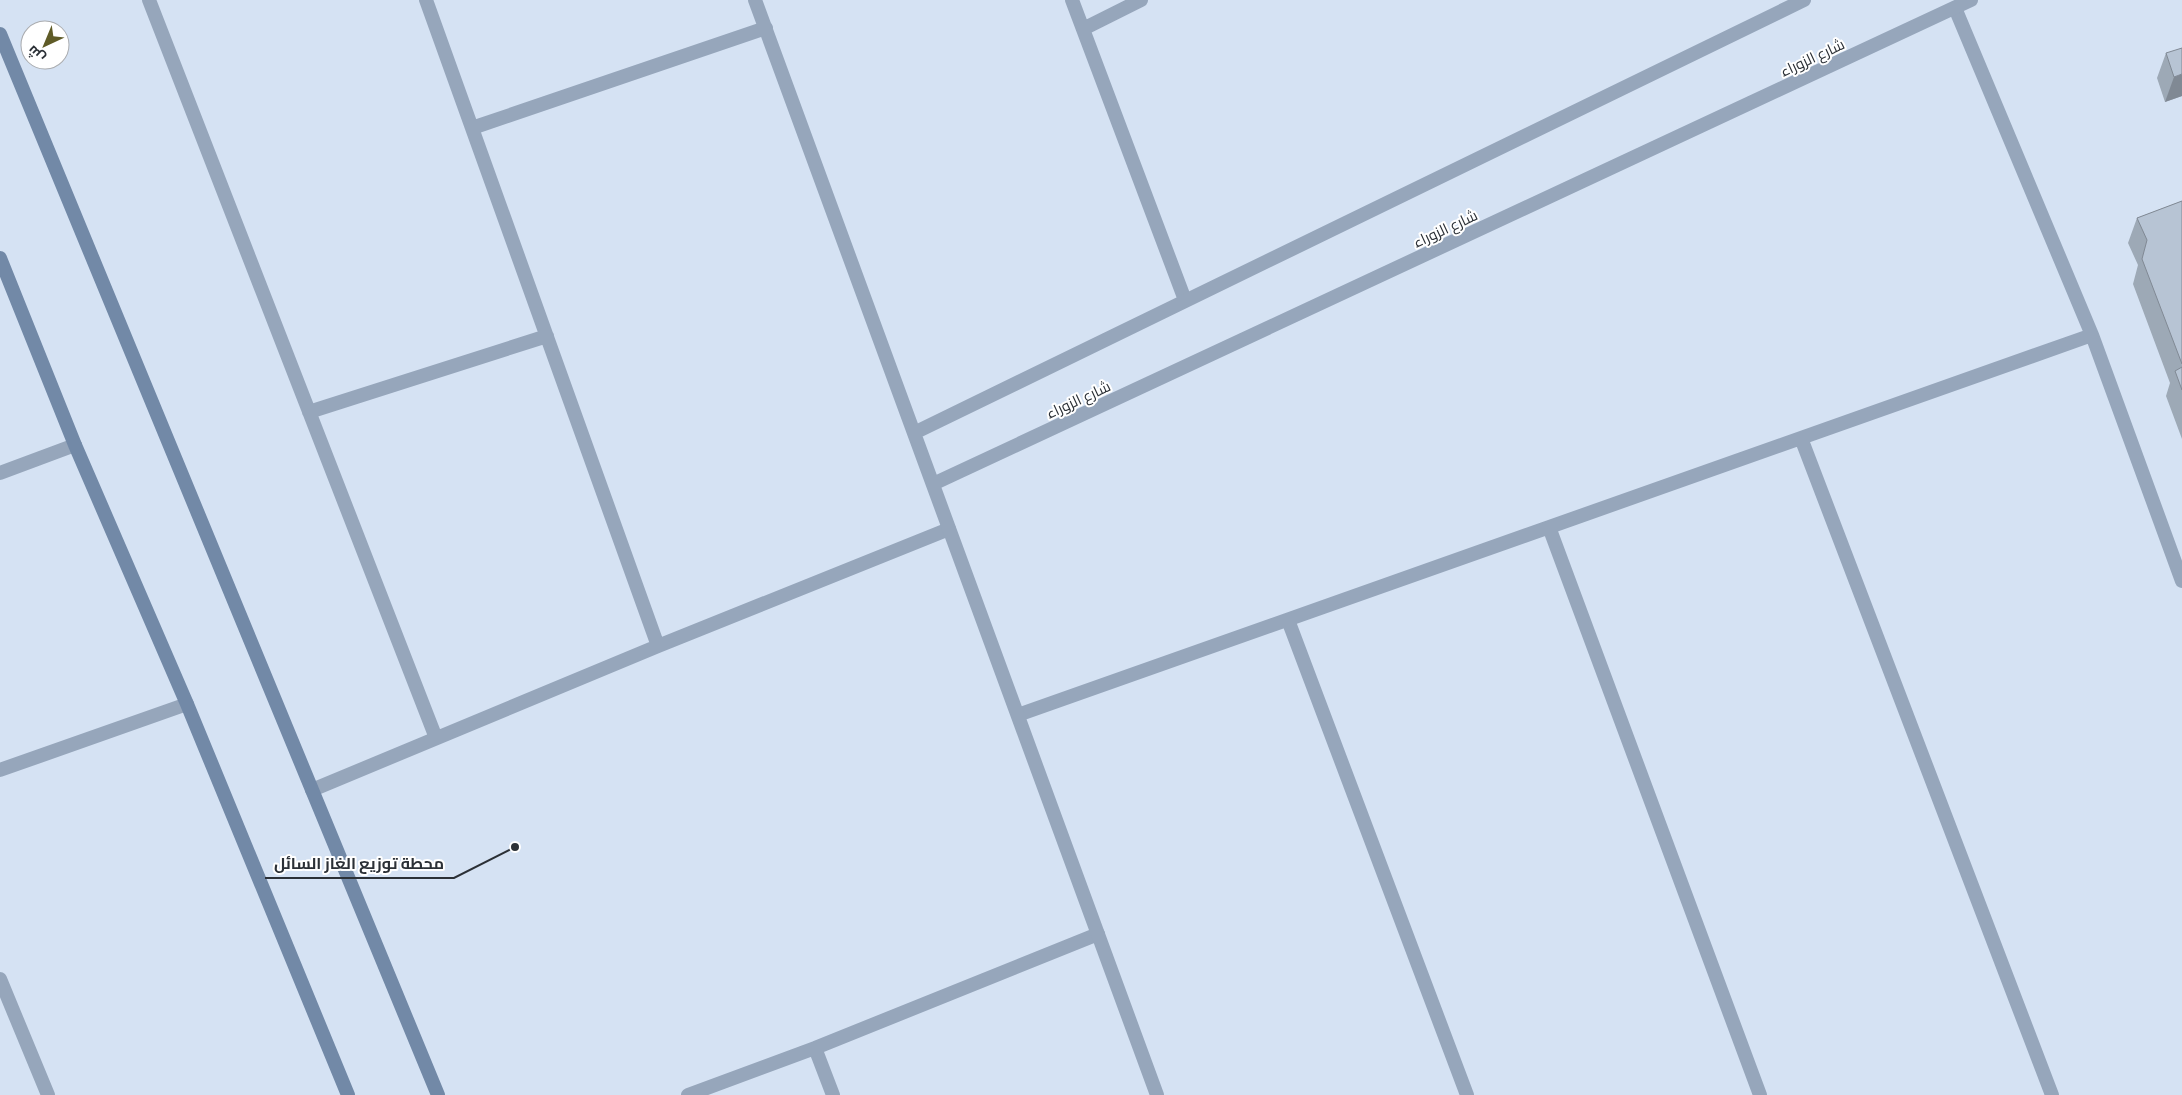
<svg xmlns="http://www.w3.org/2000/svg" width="2182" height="1095" font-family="Barlow,Cairo,sans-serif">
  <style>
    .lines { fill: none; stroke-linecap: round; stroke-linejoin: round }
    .minor { stroke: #96a6bb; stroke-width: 14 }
    .tertiary { stroke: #96a6bb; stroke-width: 14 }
    .secondary { stroke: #7289a7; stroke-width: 14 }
    .wall { fill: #9da9b6 }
    .shaded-wall { fill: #808994 }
    .building { fill: #b7c4d4; stroke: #808994 }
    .labels { text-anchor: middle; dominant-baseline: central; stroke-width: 4; stroke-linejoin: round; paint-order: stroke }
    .street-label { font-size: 15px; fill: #2b3036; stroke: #fff }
    .leader { fill: none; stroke: #2b3036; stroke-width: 2 }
    .callout-dot { fill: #2b3036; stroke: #fff; stroke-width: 2 }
    .callout-label { font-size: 16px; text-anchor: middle; font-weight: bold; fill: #2b3036; stroke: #fff; stroke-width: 4; stroke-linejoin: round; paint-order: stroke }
  </style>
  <rect width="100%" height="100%" fill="#d5e2f3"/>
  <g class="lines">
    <path class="minor" d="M149,0L436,738
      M426,0L658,646
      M1072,0L1185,300
      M1955,8L2092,335L2182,581
      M1083,29L1141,0
      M472,128L766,28
      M309,412L547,336
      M1801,438L2052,1095
      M0,473L75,445
      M1549,527L1760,1095
      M1288,620L1467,1095
      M1018,715L2092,335
      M0,770L187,704
      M312,790L658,646L949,529
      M0,979L48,1095
      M815,1048L833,1095
      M688,1095L815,1048L1098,934"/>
    <path class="tertiary" d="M755,0L1157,1095
      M914,433L1804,0
      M933,484L1971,0"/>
    <path class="secondary" d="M0,34L438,1095
      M0,258L75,445L187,704L348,1095"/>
  </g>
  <path class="wall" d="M2166,53L2182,96L2165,102L2157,78Z
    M2182,201V439L2166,396L2170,383L2133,284L2138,265L2128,243L2137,218Z"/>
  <path class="shaded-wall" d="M2182,74V96L2165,102L2174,77Z"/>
  <path class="building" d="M2182,48V74L2174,77L2166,53Z
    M2182,201V364L2142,259L2147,240L2137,218Z
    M2182,367V390L2175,371Z"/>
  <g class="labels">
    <g class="street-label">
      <text transform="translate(1812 57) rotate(-25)">شارع الزوراء</text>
      <text transform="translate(1445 228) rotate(-25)">شارع الزوراء</text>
      <text transform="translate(1078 399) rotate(-25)">شارع الزوراء</text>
    </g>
  </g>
  <path class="leader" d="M515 847L454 878H265"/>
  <circle class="callout-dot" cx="515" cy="847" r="5"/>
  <g class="callout-label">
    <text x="359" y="869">محطة توزيع الغاز السائل</text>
  </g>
  <g transform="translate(45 45) rotate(224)"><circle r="24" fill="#ffffff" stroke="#aaacaf"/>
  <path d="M0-4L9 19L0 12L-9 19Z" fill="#5f5b27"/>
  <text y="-8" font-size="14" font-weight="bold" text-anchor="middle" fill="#2b3036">ش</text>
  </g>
</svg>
